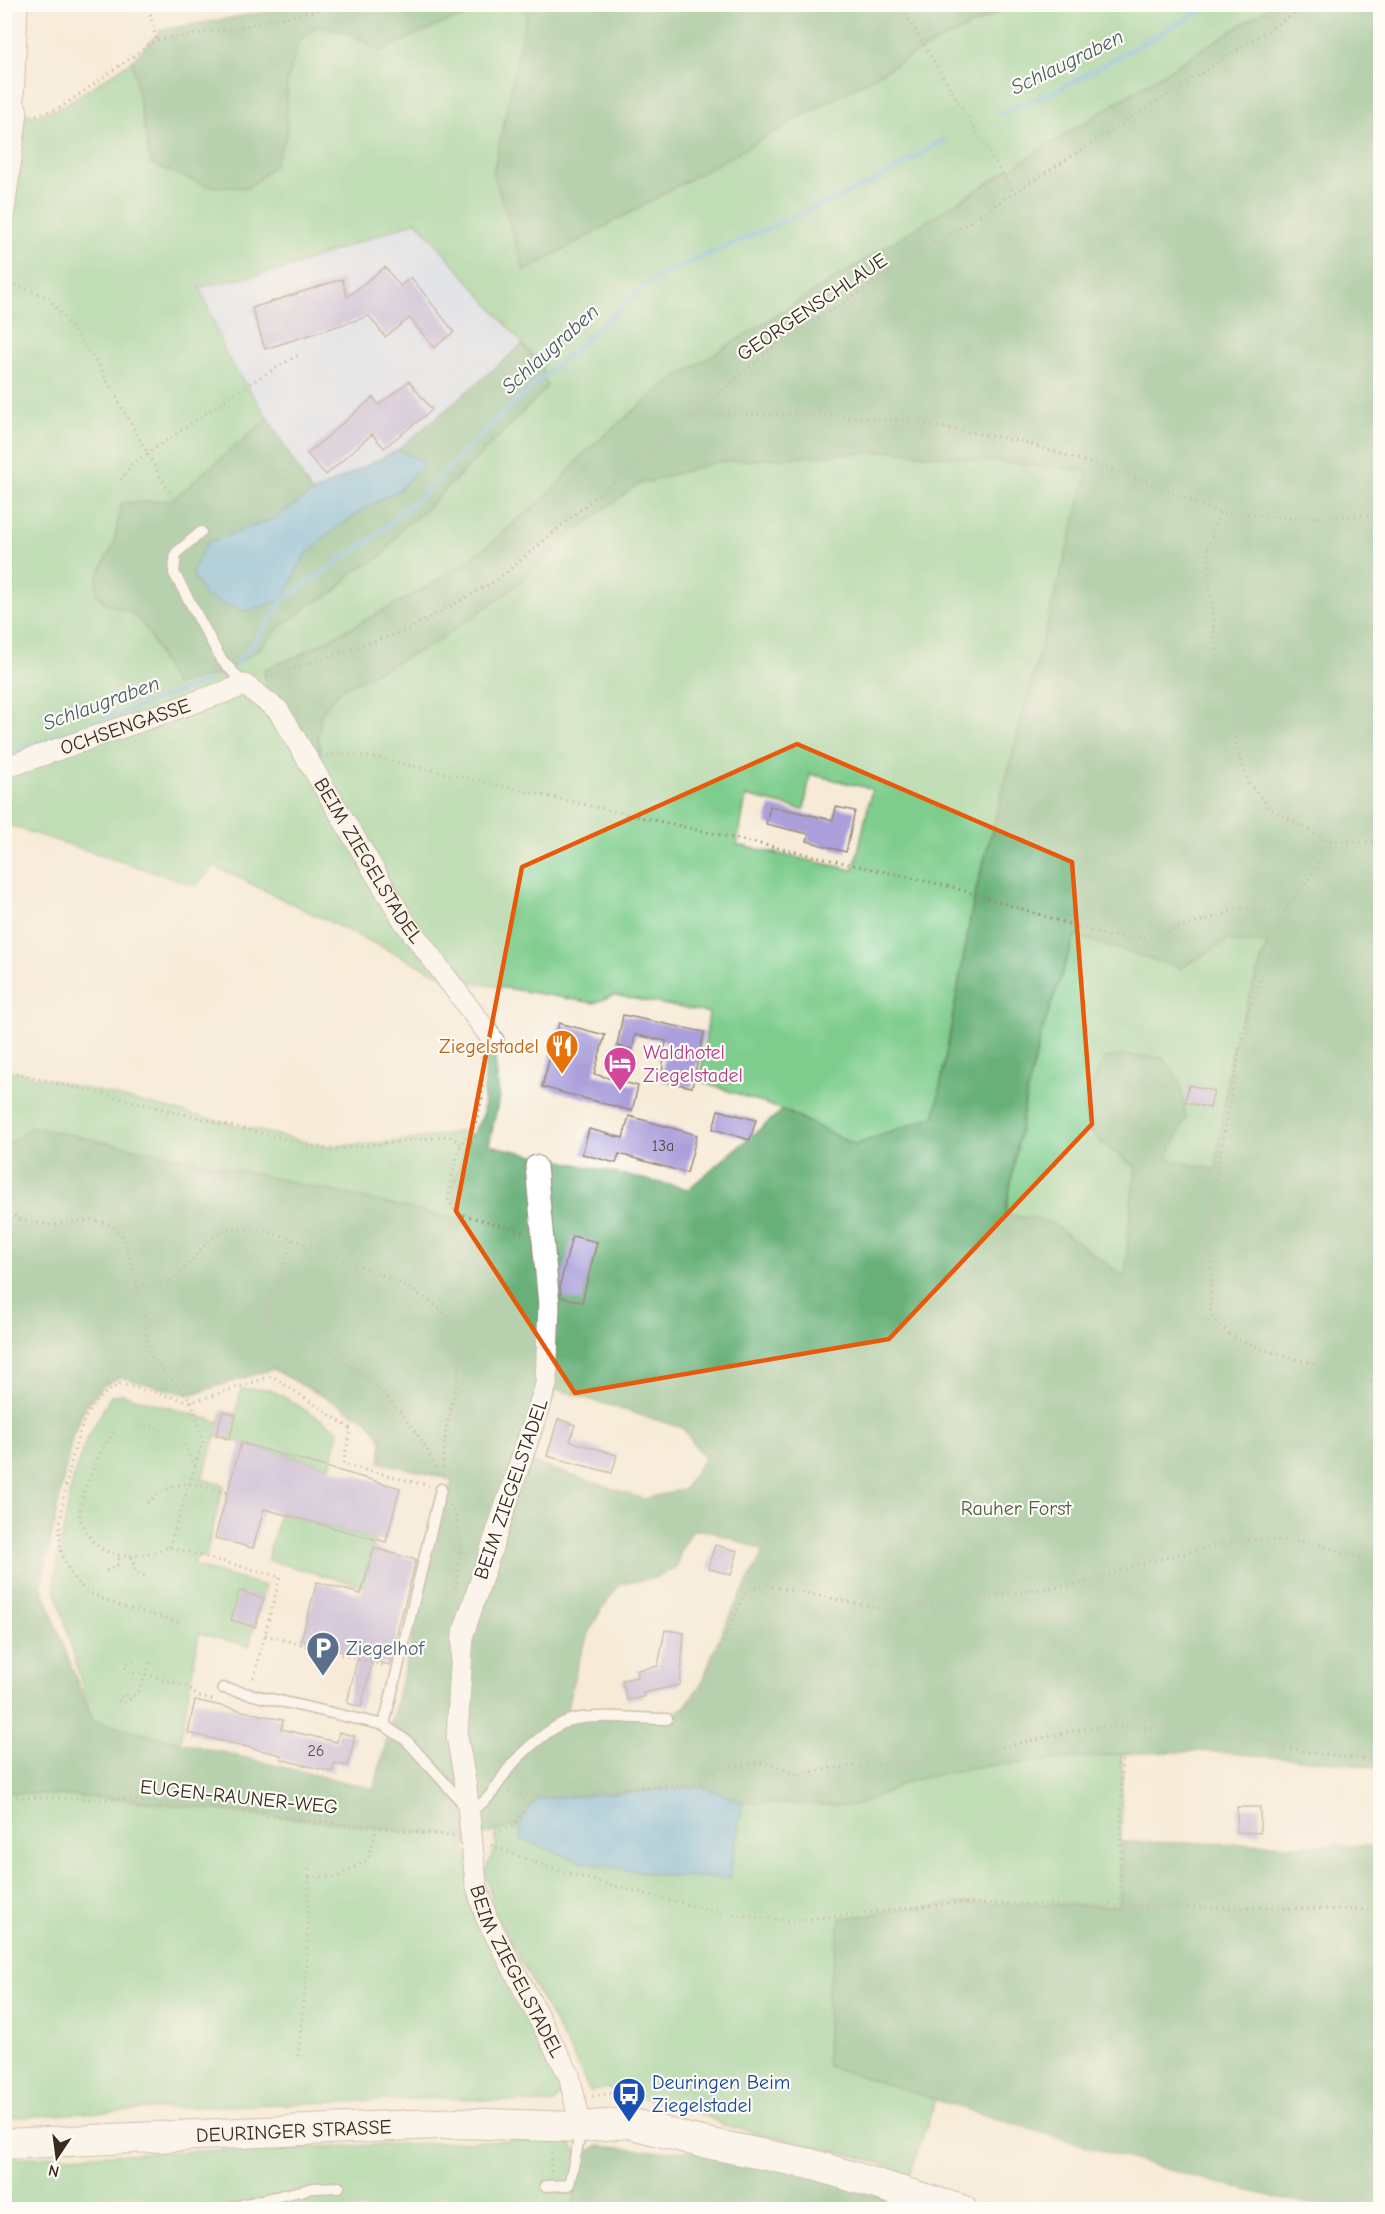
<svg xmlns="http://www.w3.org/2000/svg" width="1385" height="2214" font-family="'Comic Neue',sans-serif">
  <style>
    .built { fill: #cbdcf9 }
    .green { fill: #7fcd8d; stroke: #5d7c56; stroke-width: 1.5; fill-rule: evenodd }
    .forest { fill: #67b078; stroke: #516d4b; stroke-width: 1.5; fill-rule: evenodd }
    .water { fill: #62b1dc; stroke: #4e6e7d; stroke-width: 1.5 }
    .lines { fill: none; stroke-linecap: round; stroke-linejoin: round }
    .stream { stroke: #62b1dc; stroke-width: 5 }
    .building { fill: #aa9fdb }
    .lane-casing { stroke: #998a7b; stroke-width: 13 }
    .street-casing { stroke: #998a7b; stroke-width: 23 }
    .secondary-casing { stroke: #998a7b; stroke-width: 32 }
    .path { stroke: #998a7b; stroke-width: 3; stroke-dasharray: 1.5 4.5; stroke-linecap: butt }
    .lane { stroke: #fff; stroke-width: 10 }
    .street { stroke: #fff; stroke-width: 21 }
    .secondary { stroke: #fff; stroke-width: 30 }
    .marked { fill: none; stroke: #e8590c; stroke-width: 4.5; stroke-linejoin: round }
    .labels { text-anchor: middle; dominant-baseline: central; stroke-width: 4.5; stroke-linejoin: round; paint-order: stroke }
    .number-label { font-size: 16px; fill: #57474d }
    .street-label { font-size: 20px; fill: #3b2a1e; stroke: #fdfcf7 }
    .food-label { font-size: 20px; fill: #c56008; stroke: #fdfcf7; text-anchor: end }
    .hotel-label { font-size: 20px; fill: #b23c85; stroke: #fdfcf7; text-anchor: start }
    .park-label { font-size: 20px; fill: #4f5b3f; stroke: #fdfcf7 }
    .service-label { font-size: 20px; fill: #4e5e75; stroke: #fdfcf7; text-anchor: start }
    .transit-label { font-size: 20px; fill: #164399; stroke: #fdfcf7; text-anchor: start }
    .water-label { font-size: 21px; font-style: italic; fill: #495960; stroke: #fdfcf7 }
  </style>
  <rect width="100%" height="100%" fill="#fdfcf7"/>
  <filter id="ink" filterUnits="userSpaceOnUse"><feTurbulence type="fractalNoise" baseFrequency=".0167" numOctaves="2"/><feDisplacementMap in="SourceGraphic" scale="12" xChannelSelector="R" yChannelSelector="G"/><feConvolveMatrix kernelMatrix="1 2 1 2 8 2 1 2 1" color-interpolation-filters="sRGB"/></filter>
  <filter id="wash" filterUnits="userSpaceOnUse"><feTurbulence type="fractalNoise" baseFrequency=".008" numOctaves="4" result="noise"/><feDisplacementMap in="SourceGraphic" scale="24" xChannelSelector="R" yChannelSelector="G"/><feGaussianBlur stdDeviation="1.35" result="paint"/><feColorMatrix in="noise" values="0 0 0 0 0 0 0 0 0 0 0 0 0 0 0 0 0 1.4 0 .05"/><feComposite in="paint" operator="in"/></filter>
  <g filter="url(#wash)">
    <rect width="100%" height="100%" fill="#f7ebd8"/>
    <path class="built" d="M417,221L522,345L398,450L312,493L227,357L199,287L281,270Z"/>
    <path class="green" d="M1013,5H1273L663,386L583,454L553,490L487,547L427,587L377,614L296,657L264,669L321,753L318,737L322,712L341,689L433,644L507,593L573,532L637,485L716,462L890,451L1089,470L974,898L935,1116L855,1145L783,1110L700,1081L709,1013L614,995L594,1003L446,978L214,866L196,886L5,824L4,211L17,112L35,115L60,108L132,61L151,164L249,188L274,165L287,135V82L299,41L319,25L349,34L381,51C431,27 473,8 529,7L493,173L525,271L925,48ZM417,221L541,365L533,402L425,510L402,528L382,556L353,572L335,592L314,602L278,629L260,649L218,674L161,662C155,643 145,620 126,610C112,603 108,608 97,595V577L114,544L121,503L172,500L268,418L227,357L200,287L281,270ZM810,774L872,789L854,870L737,845L746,796L804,810Z
      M1075,935L1181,968L1226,941L1267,944L1232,1050L1216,1170L1167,1159L1092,1084L1087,1121L1098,1140L1136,1168L1132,1194L1125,1277L1051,1223L1005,1216L1026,1097L1041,1034Z
      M5,1069L322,1146C369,1145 420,1141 466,1130L473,1136L465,1146L454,1200L464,1221L220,1166L32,1127L5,1147Z
      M241,1389H270L339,1430L330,1467L216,1436L202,1479L224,1485L205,1557L197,1555L194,1566L265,1586L249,1646L199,1633L180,1742L92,1721L54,1583L72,1482L86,1441L111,1396L121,1394L219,1422L223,1411L236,1414Z
      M280,1513L375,1540L363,1586L267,1560Z
      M1122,1754L1120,1906L954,1903L841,1918L827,2065L936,2099L910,2173L860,2157L723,2125L705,2115L607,2088L590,2092L575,2060L495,1914L485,1872L496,1845L495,1831L519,1824L522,1840L729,1877L743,1802L855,1806L909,1780L975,1767Z
      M5,1792L120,1799L470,1838L465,1850L558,2065L563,2093L553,2104L443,2098L167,2108L5,2118Z
      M567,2138L580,2157L573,2209L5,2210V2158Z"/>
    <path class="forest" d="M306,5V4L1013,5L925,48L525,271L493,173L528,7C472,8 431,27 381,51L349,34L319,25L299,41L287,82V135L274,165L249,188L207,186L151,164L132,61L161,30Z
      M1273,5H1380V1769L1347,1763L1201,1751L1122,1754L975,1767L909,1781L855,1806L743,1802L703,1787L537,1799L519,1824L475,1838L120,1799L5,1792L4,1147L32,1127L220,1166L464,1221L454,1200L453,1185L465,1146L483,1116L486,1047L477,1032L493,1040L499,1097L489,1145L688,1189L783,1110L855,1145L935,1116L974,898L1088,471L890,451L716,462L637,485L573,532L507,593L433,644L341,689L322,712L318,737L321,753L312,757L267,690L264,669L296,657L377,614L427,587L487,547L553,490L583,454L663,386ZM1075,936L1181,968L1226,941L1267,944L1232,1050L1216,1170L1167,1159L1186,1118L1180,1081L1163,1058L1128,1055L1104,1058C1093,1081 1075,1119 1099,1140C1110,1151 1125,1158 1136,1168L1132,1194L1125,1277L1051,1223L1032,1218L1005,1215L1026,1097L1041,1034ZM273,1369L368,1421L382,1440L380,1462L452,1480L374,1789L92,1721L41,1585L72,1438L84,1409L102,1386L120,1377L189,1395ZM556,1389L683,1428L704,1459L684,1489L644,1499L531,1462ZM693,1530L712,1531L764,1551L720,1635L701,1684L684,1708L671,1714H566C576,1663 586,1625 620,1584L658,1577L676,1567L682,1548Z
      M522,345L541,365L547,387L425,510L402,528L382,556L353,572L335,592L314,602L278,629L260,649L236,664L218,674L175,685C161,663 155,637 137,618C123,604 112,612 97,594V577L114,544L121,503L172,500L268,418L312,493L273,519L207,543L293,575L304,557L329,533L366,508L400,489L424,461L398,450Z
      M1121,1842L1380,1846V2209C1307,2210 1233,2187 1162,2168C1049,2137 939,2100 827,2066V1993L841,1918L954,1903L1120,1906Z
      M598,2146L654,2151H696L781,2168L927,2210H573L580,2157Z"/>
    <path class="water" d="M398,450L425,462L400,489L366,508L329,533L304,557L282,600L247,611L221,604L203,594L192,572L207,543L273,519L312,493Z
      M703,1787L743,1802L729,1878L673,1877L586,1863L522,1840L519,1824L536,1799Z"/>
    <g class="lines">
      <path class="stream" d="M998,114L1058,90L1213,4
        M236,664L257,639L282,600L373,538L436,482L506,410L656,277L874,182L944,140
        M4,756L208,681"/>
    </g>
    <g id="blocks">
      <path class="building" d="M385,267L400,286L411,277L454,332L434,348L410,318L385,337L369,316L265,349L252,308L342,279L347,297Z
        M409,381L432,410L384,448L372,434L326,475L307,454L373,397L379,405Z
        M770,806L833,820L836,807L855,811L846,852L807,841L809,834L766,824Z
        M623,1015L704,1032L692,1087L661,1081L666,1041L635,1035L633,1049L617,1046Z
        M559,1023L605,1035L594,1074L638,1086L632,1111L542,1087Z
        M1189,1085L1214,1091L1210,1108L1185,1102Z
        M718,1110L756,1120L750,1140L713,1129Z
        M629,1116L697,1135L687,1173L619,1154L616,1163L582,1154L589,1129L623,1138Z
        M572,1236L597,1242L582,1302L561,1297L560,1285Z
        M223,1411L236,1415L229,1439L216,1435Z
        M558,1419L575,1425L570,1441L617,1455L612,1473L547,1456Z
        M241,1443L400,1488L386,1542L264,1509L253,1548L215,1538Z
        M715,1545L738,1551L731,1575L708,1568Z
        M374,1548L416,1560L389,1665L373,1660L361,1707L347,1703L358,1656L301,1640L317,1582L361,1594Z
        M239,1591L264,1598L255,1627L231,1620Z
        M665,1630L684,1633L680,1685L643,1693L644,1697L627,1700L622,1680L638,1677L637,1670L658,1666Z
        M195,1700L283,1720L281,1729L337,1742L339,1732L355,1736L348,1766L334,1763L332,1772L280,1759L281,1755L188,1733Z
        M1237,1807H1260V1833L1237,1832Z"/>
    </g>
  </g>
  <g filter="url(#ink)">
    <use href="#blocks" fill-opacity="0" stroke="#998a7b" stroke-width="1.5"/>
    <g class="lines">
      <g class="lane-casing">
        <path id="lane" d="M201,532L176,553L174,573L221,659L245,685
          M223,1688L384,1725L407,1741L469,1810C490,1803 496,1785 509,1768C521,1753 555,1722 575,1719C604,1714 638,1719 667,1719
          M384,1725L441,1489
          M545,2186L569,2185L581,2130
          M220,2210L313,2188L339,2187"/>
      </g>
      <g class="street-casing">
        <g id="street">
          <path d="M4,211L17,112L13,102L17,4"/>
          <path id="s1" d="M4,768L245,685L278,710L404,921L493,1040"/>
          <path id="s2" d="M536,1166L549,1305L546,1385L463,1634L457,1736L466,1787L476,1883L486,1917L569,2075L581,2127"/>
        </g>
      </g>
      <g class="secondary-casing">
        <g id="secondary">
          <path id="s3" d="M4,2144L458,2123L581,2127L629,2123L697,2141L811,2164L962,2210"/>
        </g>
      </g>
      <path class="path" d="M899,4L1013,192
        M149,8L156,40
        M36,115L60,108L156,40L235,28L346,4
        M4,280L49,298L99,366L183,517L186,528
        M692,415L817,414L906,421L1020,441L1135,477L1219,513L1294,518L1380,515
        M121,480L132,464L246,386L298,355
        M1219,513L1208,549L1214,634L1236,745L1248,783L1271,809L1327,840L1380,843
        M266,678L408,630L497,580L772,348L1309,4
        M326,756L338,753L373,757L952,887L1108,936L1147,938L1243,908L1285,911
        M1327,840L1315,870L1285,911L1244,1025L1215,1182L1210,1308C1218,1355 1342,1363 1380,1384
        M482,1056V1098L475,1125L461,1144L450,1184L448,1201L457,1213L524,1232
        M4,1070L322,1148H344L449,1136L461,1144
        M4,1210L21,1220L51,1225L91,1220L111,1224L124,1238L143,1306L149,1353L192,1402L203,1441L195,1466
        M292,1240L266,1317C327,1347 365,1367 408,1422C423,1442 431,1453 438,1477
        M137,1282C179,1306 195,1234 231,1229C268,1223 331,1255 366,1269C379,1275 395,1280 408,1287C425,1298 450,1312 458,1332C467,1354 450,1407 446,1431C444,1446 443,1461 442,1476
        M139,1425L154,1426L163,1432
        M114,1432C100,1450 79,1493 80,1516C80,1522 84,1529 87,1533C104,1564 142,1558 169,1547L280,1577L253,1680
        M147,1503C178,1477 191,1482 227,1493
        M450,1505C466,1530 458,1564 455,1592
        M169,1547L195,1466L183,1443
        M132,1557L136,1573L148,1577
        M106,1571L117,1565L120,1556
        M178,1622C155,1615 100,1603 83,1588C72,1579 62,1559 60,1544C57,1517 74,1439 87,1415C95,1400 106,1391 120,1384L192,1402L272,1376L351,1429L343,1464L429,1486
        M265,1635L385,1666
        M134,1660L128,1662L125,1669L129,1673H142L189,1687L197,1696L217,1701
        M131,1699L123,1694L118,1700L121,1703C139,1701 146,1673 151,1659
        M680,1714L704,1687L745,1592L765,1585L889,1610L1079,1584L1148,1562L1244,1539L1311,1542L1380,1564
        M509,1791L522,1794H556L699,1783L719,1768L764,1762L797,1775L832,1768L949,1759L1092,1727H1157L1202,1735L1240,1732L1269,1743L1314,1753L1380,1761
        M4,1797L120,1799L453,1836
        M495,1833L514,1826L523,1812
        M491,1845L544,1866L599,1882L722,1913L790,1921L954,1903L1380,1910
        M309,1877H338L368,1859L377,1827
        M1120,1906L1122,1754
        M298,2056L306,1978L309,1869
        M592,2096L612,2093L629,2098
        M551,2172V2149
        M985,2205L1001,2210
        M547,2210L550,2200
        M561,2210L564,2198"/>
      <use href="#lane" class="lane"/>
      <use href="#street" class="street"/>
      <use href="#secondary" class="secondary"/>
    </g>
  </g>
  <path d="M0 0H1385V2214H0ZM797,744L1072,862L1092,1124L889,1339L575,1393L456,1211L522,867Z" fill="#f7ebd8" fill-opacity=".55" fill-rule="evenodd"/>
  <path class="marked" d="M797,744L1072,862L1092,1124L889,1339L575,1393L456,1211L522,867Z"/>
  <defs>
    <g id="restaurant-pin" transform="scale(1.725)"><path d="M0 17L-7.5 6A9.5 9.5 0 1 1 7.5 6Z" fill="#e8710a" stroke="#fdfcf7"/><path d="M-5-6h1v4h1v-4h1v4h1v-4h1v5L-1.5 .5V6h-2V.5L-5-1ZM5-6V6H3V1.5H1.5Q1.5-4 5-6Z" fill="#fff"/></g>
    <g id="hotel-pin" transform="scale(1.725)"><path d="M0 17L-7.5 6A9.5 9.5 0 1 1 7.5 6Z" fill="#d1479c" stroke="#fdfcf7"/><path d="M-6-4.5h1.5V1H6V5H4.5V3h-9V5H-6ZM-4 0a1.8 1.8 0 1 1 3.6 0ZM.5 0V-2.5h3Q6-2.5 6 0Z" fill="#fff"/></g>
    <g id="parking-pin" transform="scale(1.725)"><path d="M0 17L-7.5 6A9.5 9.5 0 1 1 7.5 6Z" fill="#5c6f8a" stroke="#fdfcf7"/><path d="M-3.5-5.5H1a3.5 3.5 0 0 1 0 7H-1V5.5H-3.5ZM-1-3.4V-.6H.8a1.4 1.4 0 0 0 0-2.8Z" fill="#fff"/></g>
    <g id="bus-pin" transform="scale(1.725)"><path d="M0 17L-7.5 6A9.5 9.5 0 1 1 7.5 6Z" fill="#1a4fb4" stroke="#fdfcf7"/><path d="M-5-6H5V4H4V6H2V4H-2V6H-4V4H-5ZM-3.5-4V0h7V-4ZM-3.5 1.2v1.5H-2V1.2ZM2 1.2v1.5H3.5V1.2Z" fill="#fff"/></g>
  </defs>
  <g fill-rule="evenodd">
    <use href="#restaurant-pin" x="562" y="1046"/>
    <use href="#hotel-pin" x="620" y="1063"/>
    <use href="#parking-pin" x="323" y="1648"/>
    <use href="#bus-pin" x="629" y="2094"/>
  </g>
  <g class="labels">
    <g class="number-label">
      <text x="663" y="1146">13a</text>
      <text x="316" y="1751">26</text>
    </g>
    <g class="street-label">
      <text transform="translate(812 307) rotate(-34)">GEORGENSCHLAUE</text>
      <text stroke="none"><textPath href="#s1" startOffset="128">OCHSENGASSE</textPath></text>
      <text stroke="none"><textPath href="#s1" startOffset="472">BEIM ZIEGELSTADEL</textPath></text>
      <text transform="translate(511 1489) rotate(-71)">BEIM ZIEGELSTADEL</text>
      <text transform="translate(239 1797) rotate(6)">EUGEN-RAUNER-WEG</text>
      <text stroke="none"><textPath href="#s2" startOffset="830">BEIM ZIEGELSTADEL</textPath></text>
      <text stroke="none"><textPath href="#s3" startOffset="290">DEURINGER STRASSE</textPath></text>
    </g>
    <g class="food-label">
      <text x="539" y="1046">Ziegelstadel</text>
    </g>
    <g class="hotel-label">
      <text x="643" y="1052">Waldhotel<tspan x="643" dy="23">Ziegelstadel</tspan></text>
    </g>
    <g class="park-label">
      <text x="1016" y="1508">Rauher Forst</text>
    </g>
    <g class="service-label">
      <text x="346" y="1648">Ziegelhof</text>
    </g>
    <g class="transit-label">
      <text x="652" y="2082">Deuringen Beim<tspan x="652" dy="23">Ziegelstadel</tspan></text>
    </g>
    <g class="water-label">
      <text transform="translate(1067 62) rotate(-26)">Schlaugraben</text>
      <text transform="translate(550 349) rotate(-42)">Schlaugraben</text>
      <text transform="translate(101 703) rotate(-20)">Schlaugraben</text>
    </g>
  </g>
  <rect width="1385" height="2214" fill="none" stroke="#fdfcf7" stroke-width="24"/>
  <g transform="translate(57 2157) rotate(193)" stroke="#fdfcf7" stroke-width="4.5" paint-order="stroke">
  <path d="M0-4.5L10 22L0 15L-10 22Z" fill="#3b2a1e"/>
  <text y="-9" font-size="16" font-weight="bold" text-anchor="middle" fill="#3b2a1e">N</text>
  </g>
</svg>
